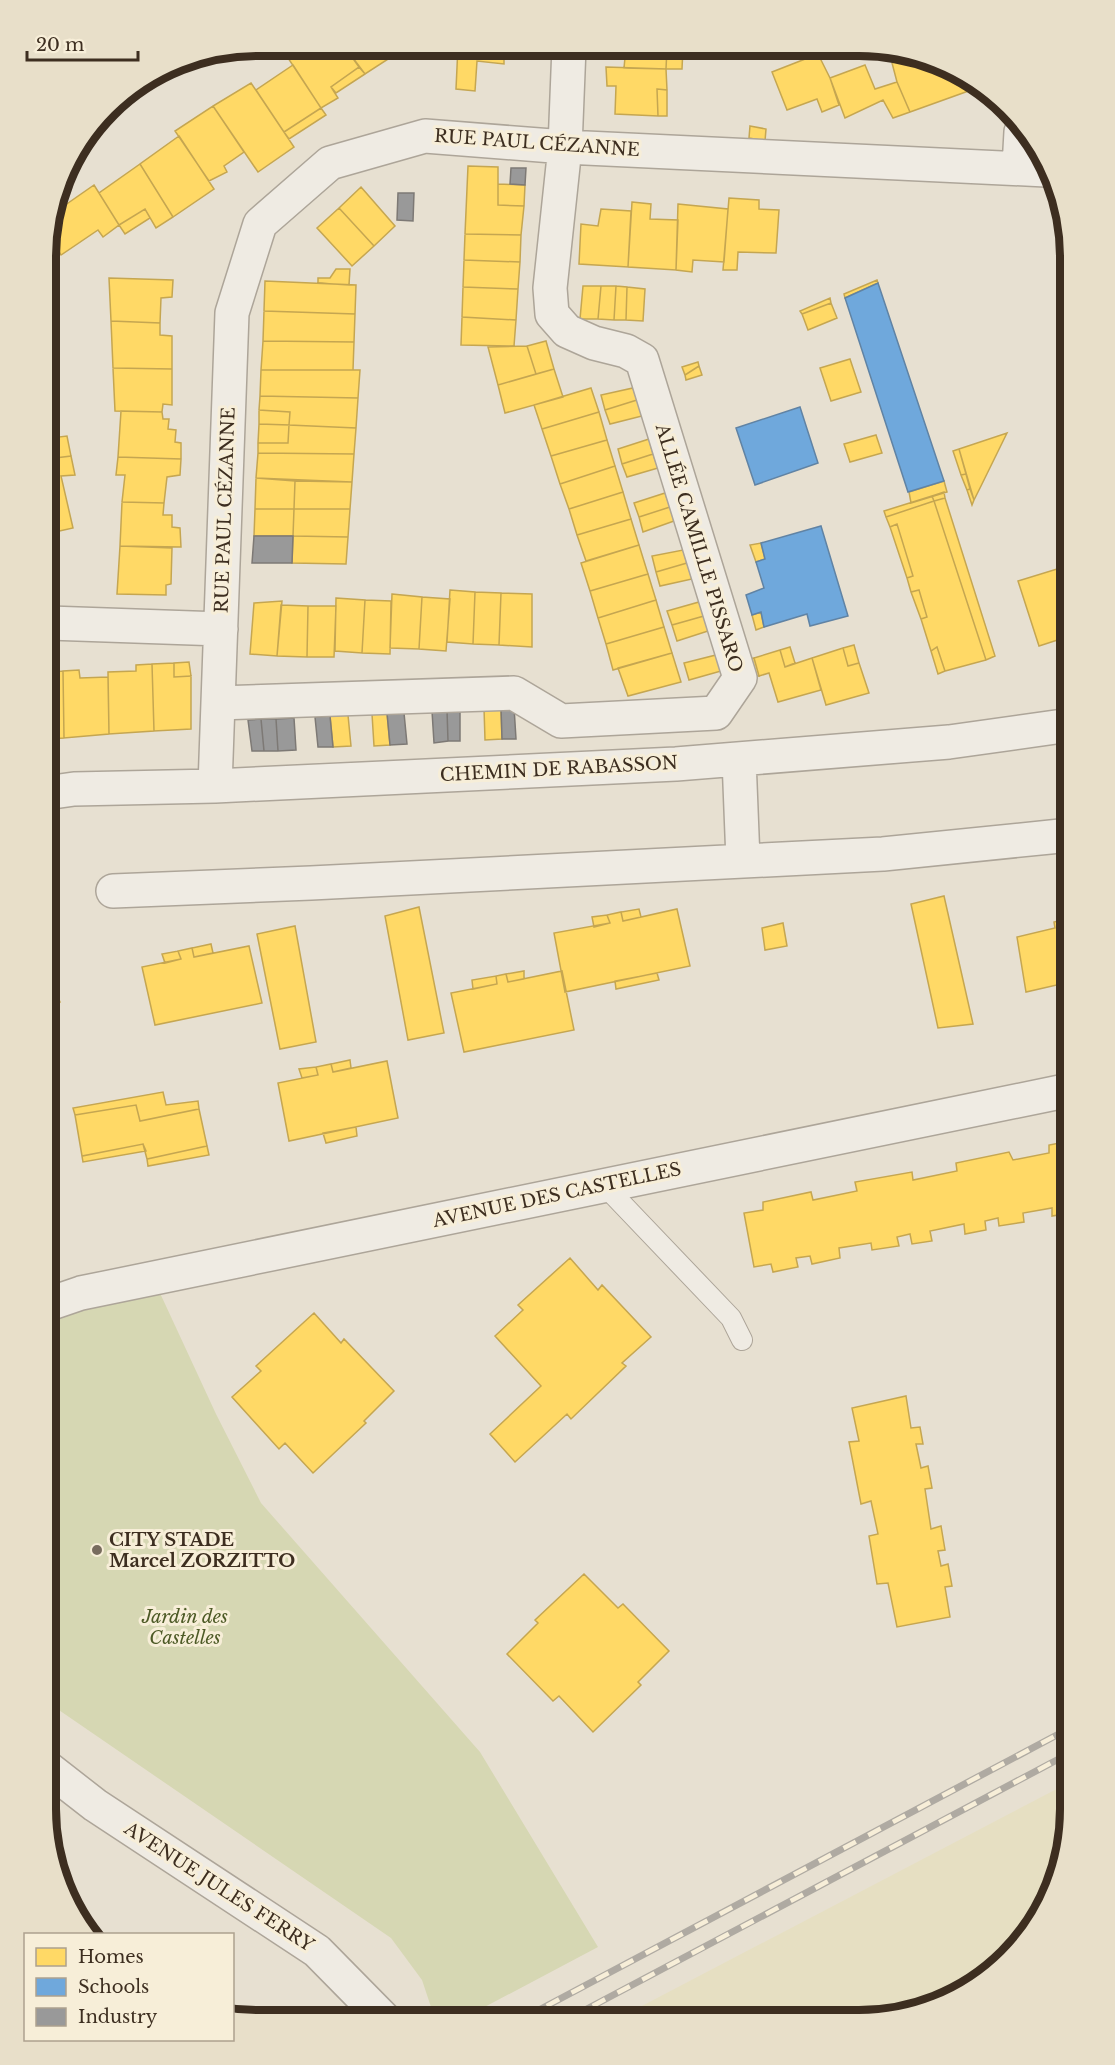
<svg xmlns="http://www.w3.org/2000/svg" width="1115" height="2065" font-family="'Libre Baskerville',serif">
  <style>
    .farmland { fill: #e6dfc2 }
    .green { fill: #d6d7b3 }
    .homes { fill: #ffd966; stroke: #c5a651; stroke-width: 1.5 }
    .schools { fill: #6fa8dc; stroke: #6083a4; stroke-width: 1.5 }
    .industry { fill: #999; stroke: #7d7975; stroke-width: 1.5 }
    .lines { fill: none; stroke-linecap: round; stroke-linejoin: round }
    .lane-casing { stroke: #ada599; stroke-width: 22 }
    .street-casing { stroke: #ada599; stroke-width: 36 }
    .lane { stroke: #efebe3; stroke-width: 20 }
    .street { stroke: #efebe3; stroke-width: 33 }
    .rail-casing { stroke: #afaaa2; stroke-width: 7 }
    .rail { stroke: #f7eed8; stroke-width: 4.5; stroke-dasharray: 14; stroke-linecap: butt }
    .poi-dot { fill: #786c5e; stroke: #f7eed8; stroke-width: 2 }
    .labels { text-anchor: middle; dominant-baseline: central; stroke-width: 6; stroke-linejoin: round; paint-order: stroke }
    .street-label { font-size: 18px; fill: #3d2e20; stroke: #f7eed8 }
    .poi-label { font-size: 18px; font-weight: bold; fill: #3d2e20; stroke: #f7eed8; text-anchor: start }
    .park-label { font-size: 18px; font-style: italic; fill: #4d5a26; stroke: #f7eed8 }
    .rim { fill: none; stroke: #3d2e20; stroke-width: 8 }
  </style>
  <rect width="100%" height="100%" fill="#e7e0d1"/>
  <path class="farmland" d="M1070,1782V1823L1054,1889L1027,1937L987,1977L927,2009L859,2020L617,2019Z"/>
  <path class="green" d="M153,1278L216,1414L261,1503L480,1752L598,1947L462,2019H435L422,1980L391,1938L53,1706L45,1692L46,1305Z"/>
  <path class="homes" d="M307,45L344,46L359,67L331,87L338,98L321,108L288,58Z
    M344,46H395L399,52L365,74Z
    M417,46H458V55L417,52Z
    M458,46L504,47V64L477,61L475,91L456,89Z
    M504,47H551V55L504,53Z
    M626,47L667,48L666,69L624,68Z
    M667,48H683L682,69H666Z
    M818,54L830,78L839,105L822,112L817,99L787,110L772,72Z
    M911,55L913,63L922,60L972,85L974,89L910,112L897,82L892,63Z
    M293,65L321,108L284,132L256,90Z
    M865,65L875,89L897,82L910,112L893,118L883,100L845,118L830,78Z
    M359,67L365,74L336,93L331,87Z
    M606,67L666,69L667,90L657,89L658,116L615,114L616,86H607Z
    M251,83L294,147L258,172L213,106Z
    M657,89L667,90V116H658Z
    M213,106L244,152L224,166L227,172L209,181L175,131Z
    M321,108L326,115L289,139L284,132Z
    M750,126L766,129L765,141L749,138Z
    M179,136L214,189L173,217L140,164Z
    M140,164L173,217L156,228L145,209L119,225L99,193Z
    M468,166L498,167V205L524,206L521,235L465,234Z
    M498,184L525,185L524,206L498,205Z
    M94,185L119,225L103,237L98,230L61,255L47,230L51,215Z
    M361,187L395,226L374,246L339,208Z
    M729,198L759,200V209L779,210L776,253L738,252L737,270H723Z
    M632,202L651,204L650,219L678,220L676,270L628,267Z
    M678,204L728,209L724,262L693,260L692,272L676,270Z
    M339,208L374,246L352,266L317,228Z
    M145,209L150,218L125,234L119,225Z
    M601,209L631,211L628,267L579,264L581,224L598,226Z
    M465,234L521,235L520,262L464,260Z
    M464,260L520,262L518,289L463,287Z
    M336,269H350L349,285L318,283V278H330Z
    M109,278L173,280L172,297L161,298L160,323L111,321Z
    M877,280L878,283L845,298L844,294Z
    M265,281L356,285L355,314L264,311Z
    M583,286H601L598,319H580Z
    M601,286H616L614,320L598,319Z
    M616,286L627,287L626,320H614Z
    M463,287L518,289L516,320L462,317Z
    M627,287L645,289L643,321L626,320Z
    M830,298L831,303L802,314L800,311Z
    M831,303L837,318L808,330L802,314Z
    M264,311L355,314L354,342L263,341Z
    M462,317L516,320L514,346L461,345Z
    M111,321L160,323V335L172,336V369L113,368Z
    M263,341L354,342L353,370H261Z
    M546,341L554,369L536,374L527,346Z
    M527,346L536,374L498,385L488,347Z
    M850,359L861,392L831,401L820,368Z
    M698,362L699,366L685,375L682,367Z
    M699,366L702,375L686,380L685,375Z
    M113,368L172,369V405L163,404L162,412L115,411Z
    M554,369L563,397L505,413L498,385Z
    M261,370H360L358,398L260,396Z
    M591,388L599,412L542,429L534,405Z
    M633,388L637,400L605,410L601,395Z
    M260,396L358,398L356,428L289,425L290,412L259,410Z
    M637,400L642,416L610,424L605,410Z
    M259,410L290,412L289,425L259,424Z
    M121,411L162,412L163,419H169L168,429L176,430L175,442L181,443V459L118,457Z
    M599,412L607,440L551,456L542,429Z
    M47,418L51,438L67,436L71,456L47,459Z
    M259,424L289,425L288,443H258Z
    M289,425L356,428L354,454L258,453V443H288Z
    M1007,433L981,486L974,500L959,449Z
    M876,435L882,453L850,462L844,444Z
    M649,439L653,454L622,464L618,449Z
    M607,440L615,466L560,484L551,456Z
    M959,449L966,474L961,475L953,451Z
    M258,453L354,454L352,482L256,478Z
    M653,454L658,468L627,477L622,464Z
    M71,456L75,475L61,476L73,528L46,534L47,459Z
    M118,457L181,459L180,475L167,477L164,503L122,502L125,475H116Z
    M615,466L623,492L569,509L560,484Z
    M966,474L970,489L967,490L961,475Z
    M256,478L295,481L294,509H255Z
    M295,481L352,482L350,509H294Z
    M944,481L947,492L911,503L909,492Z
    M970,489L974,500L972,505L967,490Z
    M623,492L631,519L577,535L569,509Z
    M944,492L945,498L934,501L932,496Z
    M665,493L670,507L639,517L634,503Z
    M932,496L934,501L886,517L884,511Z
    M945,498L995,656L986,660L934,501Z
    M934,501L986,660L945,671L937,647L931,651L921,619L927,617L919,590L911,592L907,578L913,576L897,524L890,527L886,517Z
    M122,502L164,503L163,515H172V527L180,528L181,547L120,546Z
    M670,507L674,521L643,532L639,517Z
    M255,509H294L293,536H254Z
    M294,509H350L348,537L293,536Z
    M631,519L639,545L586,561L577,535Z
    M897,524L913,576L907,578L890,527Z
    M293,536L348,537L346,564L292,563Z
    M761,543L765,559L756,562L750,545Z
    M639,545L648,574L590,591L581,563Z
    M120,546L172,548L171,584L166,585V595L117,594Z
    M683,550L687,563L656,572L652,556Z
    M687,563L692,579L660,586L656,572Z
    M1070,565V636L1039,646L1018,581Z
    M648,574L656,600L598,618L590,591Z
    M450,590L475,592L473,644L447,642Z
    M919,590L927,617L921,619L911,592Z
    M475,592L501,593L499,645L473,644Z
    M501,593L532,594V647L499,645Z
    M392,594L422,597L419,649L390,648Z
    M422,597L450,599L446,651L419,649Z
    M336,598L365,600L362,653L335,651Z
    M365,600L391,601L390,654L362,653Z
    M656,600L664,627L606,644L598,618Z
    M282,601L277,656L250,654L254,603Z
    M699,602L704,616L672,625L667,611Z
    M281,605L308,606L307,657L277,656Z
    M308,606H336L334,657H307Z
    M761,612L764,627L756,630L752,615Z
    M704,616L708,631L677,641L672,625Z
    M664,627L672,653L613,670L606,644Z
    M854,645L859,663L848,666L843,648Z
    M790,647L795,663L785,667L780,650Z
    M937,647L945,671L938,674L931,651Z
    M843,648L848,666L859,663L869,693L826,705L812,658Z
    M780,650L785,667L812,658L821,690L778,702L769,673L759,676L754,658Z
    M672,653L681,682L628,696L618,668Z
    M716,655L721,671L689,680L684,663Z
    M754,658L759,676L753,675L746,660Z
    M189,662L191,676L174,677V663Z
    M174,663V677L191,676V729L154,731L152,664Z
    M152,664L154,731L109,734L108,672L136,671V665Z
    M79,670L80,678L108,677L109,734L64,738L63,671Z
    M63,671L64,738L46,739V673Z
    M484,708H501L502,739L485,740Z
    M387,713L390,745L374,746L372,714Z
    M348,715L351,746L333,747L330,716Z
    M944,896L973,1024L938,1028L911,904Z
    M419,907L444,1033L408,1040L385,916Z
    M639,909L641,917L623,921L621,912Z
    M677,909L690,966L565,992L554,933L610,923L607,915L621,912L623,921Z
    M607,915L610,923L594,927L592,917Z
    M1070,918V982L1026,992L1017,937L1055,928L1054,922Z
    M783,923L787,946L765,950L762,928Z
    M295,926L316,1042L280,1049L257,934Z
    M211,944L213,953L194,957L192,948Z
    M249,946L262,1003L155,1025L142,967L181,959L178,951L192,948L194,957Z
    M178,951L181,959L165,963L162,954Z
    M524,971V979L508,982L506,974Z
    M562,971L574,1030L464,1052L451,993L497,984L496,976L506,974L508,982Z
    M48,973L60,1002L46,1007V974Z
    M657,973L659,980L616,989L615,981Z
    M496,976L497,984L473,989L472,980Z
    M350,1060L351,1068L333,1072L331,1064Z
    M387,1061L398,1118L289,1141L278,1083L318,1075L316,1067L331,1064L333,1072Z
    M316,1067L318,1075L302,1078L299,1069Z
    M163,1092L166,1105L198,1101L199,1109L140,1121L136,1105L75,1115L73,1108Z
    M136,1105L140,1121L199,1109L207,1146L147,1159L143,1144L82,1156L75,1115Z
    M356,1127L357,1136L326,1143L323,1133Z
    M1070,1141V1213L1052,1216V1208L1023,1213L1024,1222L999,1226L998,1218L985,1221L986,1230L965,1234L964,1224L930,1231L932,1241L912,1244L910,1234L897,1237L899,1246L872,1250L871,1243L839,1248L840,1258L812,1264L810,1256L796,1258L798,1267L773,1272L771,1264L754,1267L744,1213L763,1210V1202L811,1192L813,1200L857,1191L855,1182L912,1172L913,1180L957,1171L956,1163L1009,1152L1013,1160L1049,1153V1145Z
    M143,1144L146,1151L83,1162L82,1156Z
    M207,1146L209,1155L148,1166L147,1159Z
    M570,1258L598,1290L602,1285L651,1337L622,1363L626,1366L571,1419L567,1414L515,1462L490,1434L541,1386L495,1336L523,1310L518,1305Z
    M314,1313L341,1343L344,1339L394,1391L364,1421L366,1423L313,1473L285,1443L279,1449L232,1397L261,1371L256,1366Z
    M906,1396L911,1428L920,1427L923,1444H916L921,1468L928,1466L932,1488L925,1489L931,1529L941,1526L945,1550L938,1551L941,1566L948,1564L952,1586L945,1587L950,1617L897,1627L888,1583L877,1584L869,1536L878,1534L871,1501L861,1504L849,1442L859,1441L852,1408Z
    M584,1574L618,1608L623,1604L669,1651L638,1682L641,1685L593,1732L559,1696L553,1701L507,1654L538,1623L535,1620Z"/>
  <path class="schools" d="M878,283L944,481L908,492L845,298Z
    M800,407L818,463L755,485L736,428Z
    M821,526L848,616L810,626L807,614L764,627L761,612L752,615L746,595L764,588L756,562L765,559L761,543Z"/>
  <path class="industry" d="M511,168H526L525,185L510,184Z
    M398,193H414L413,221L397,220Z
    M254,536H293L292,563H252Z
    M514,707L516,739H502L501,708Z
    M447,710H460V741H448Z
    M447,710L448,741L434,743L432,711Z
    M387,713H404L407,744L390,745Z
    M330,716L333,747H318L315,717Z
    M294,718L296,750L278,751L276,719Z
    M261,719L264,751H252L248,720Z
    M261,719H276L278,751H264Z"/>
  <g class="lines">
    <g class="lane-casing">
      <path id="lane" d="M604,1185L731,1318L742,1340"/>
    </g>
    <g class="street-casing">
      <path id="street" d="M1019,167L1021,132
        M49,623L221,629
        M218,703L514,693L561,721L716,713L740,678L642,360L626,351L594,343L567,331L552,314L550,288L565,147L569,47
        M739,759L743,860
        M215,786L232,313L260,224L330,163L425,136L565,147L1046,170
        M46,793L74,789L215,786L676,764L949,742L1070,725
        M113,891L311,883L883,854L1070,835
        M46,1305L81,1293L1070,1090
        M45,1766L95,1805L317,1951L384,2019"/>
    </g>
    <use href="#lane" class="lane"/>
    <use href="#street" class="street"/>
    <g class="rail-casing">
      <path id="rail" d="M522,2019L1070,1728
        M568,2019L1070,1753"/>
    </g>
    <use href="#rail" class="rail"/>
  </g>
  <circle class="poi-dot" cx="97" cy="1550" r="6"/>
  <g class="labels">
    <g class="street-label">
      <text transform="translate(537 143) rotate(4)">RUE PAUL CÉZANNE</text>
      <text transform="translate(225 510) rotate(-88)">RUE PAUL CÉZANNE</text>
      <text transform="translate(699 548) rotate(73)">ALLÉE CAMILLE PISSARO</text>
      <text transform="translate(559 769) rotate(-3)">CHEMIN DE RABASSON</text>
      <text transform="translate(557 1195) rotate(-12)">AVENUE DES CASTELLES</text>
      <text transform="translate(219 1887) rotate(33)">AVENUE JULES FERRY</text>
    </g>
    <g class="poi-label">
      <text x="109" y="1540">CITY STADE<tspan x="109" dy="21">Marcel ZORZITTO</tspan></text>
    </g>
    <g class="park-label">
      <text x="185" y="1617">Jardin des<tspan x="185" dy="21">Castelles</tspan></text>
    </g>
  </g>
  <path d="M0 0H1115V2065H0ZM257 56H859A201 201 0 0 1 1060 257V1809A201 201 0 0 1 859 2010H257A201 201 0 0 1 56 1809V257A201 201 0 0 1 257 56Z" fill="#e8dfc9" fill-rule="evenodd"/>
  <path class="rim" d="M257 56H859A201 201 0 0 1 1060 257V1809A201 201 0 0 1 859 2010H257A201 201 0 0 1 56 1809V257A201 201 0 0 1 257 56Z"/>
  <rect x="24" y="1933" width="210" height="108" fill="#f7eed8" stroke="#ada18e" stroke-width="1.5"/>
  <rect x="36" y="1948" width="30" height="18" fill="#ffd966" stroke="#ada18e" stroke-width="1.5"/>
  <text x="78" y="1963" font-size="18" fill="#3d2e20">Homes</text>
  <rect x="36" y="1978" width="30" height="18" fill="#6fa8dc" stroke="#ada18e" stroke-width="1.5"/>
  <text x="78" y="1993" font-size="18" fill="#3d2e20">Schools</text>
  <rect x="36" y="2008" width="30" height="18" fill="#999999" stroke="#ada18e" stroke-width="1.5"/>
  <text x="78" y="2023" font-size="18" fill="#3d2e20">Industry</text>
  <path d="M27 51v9h111v-9" fill="none" stroke="#3d2e20" stroke-width="3"/>
  <text x="36" y="51" font-size="18" fill="#3d2e20" stroke="#f7eed8" stroke-width="4.5" paint-order="stroke">20 m</text>
</svg>
